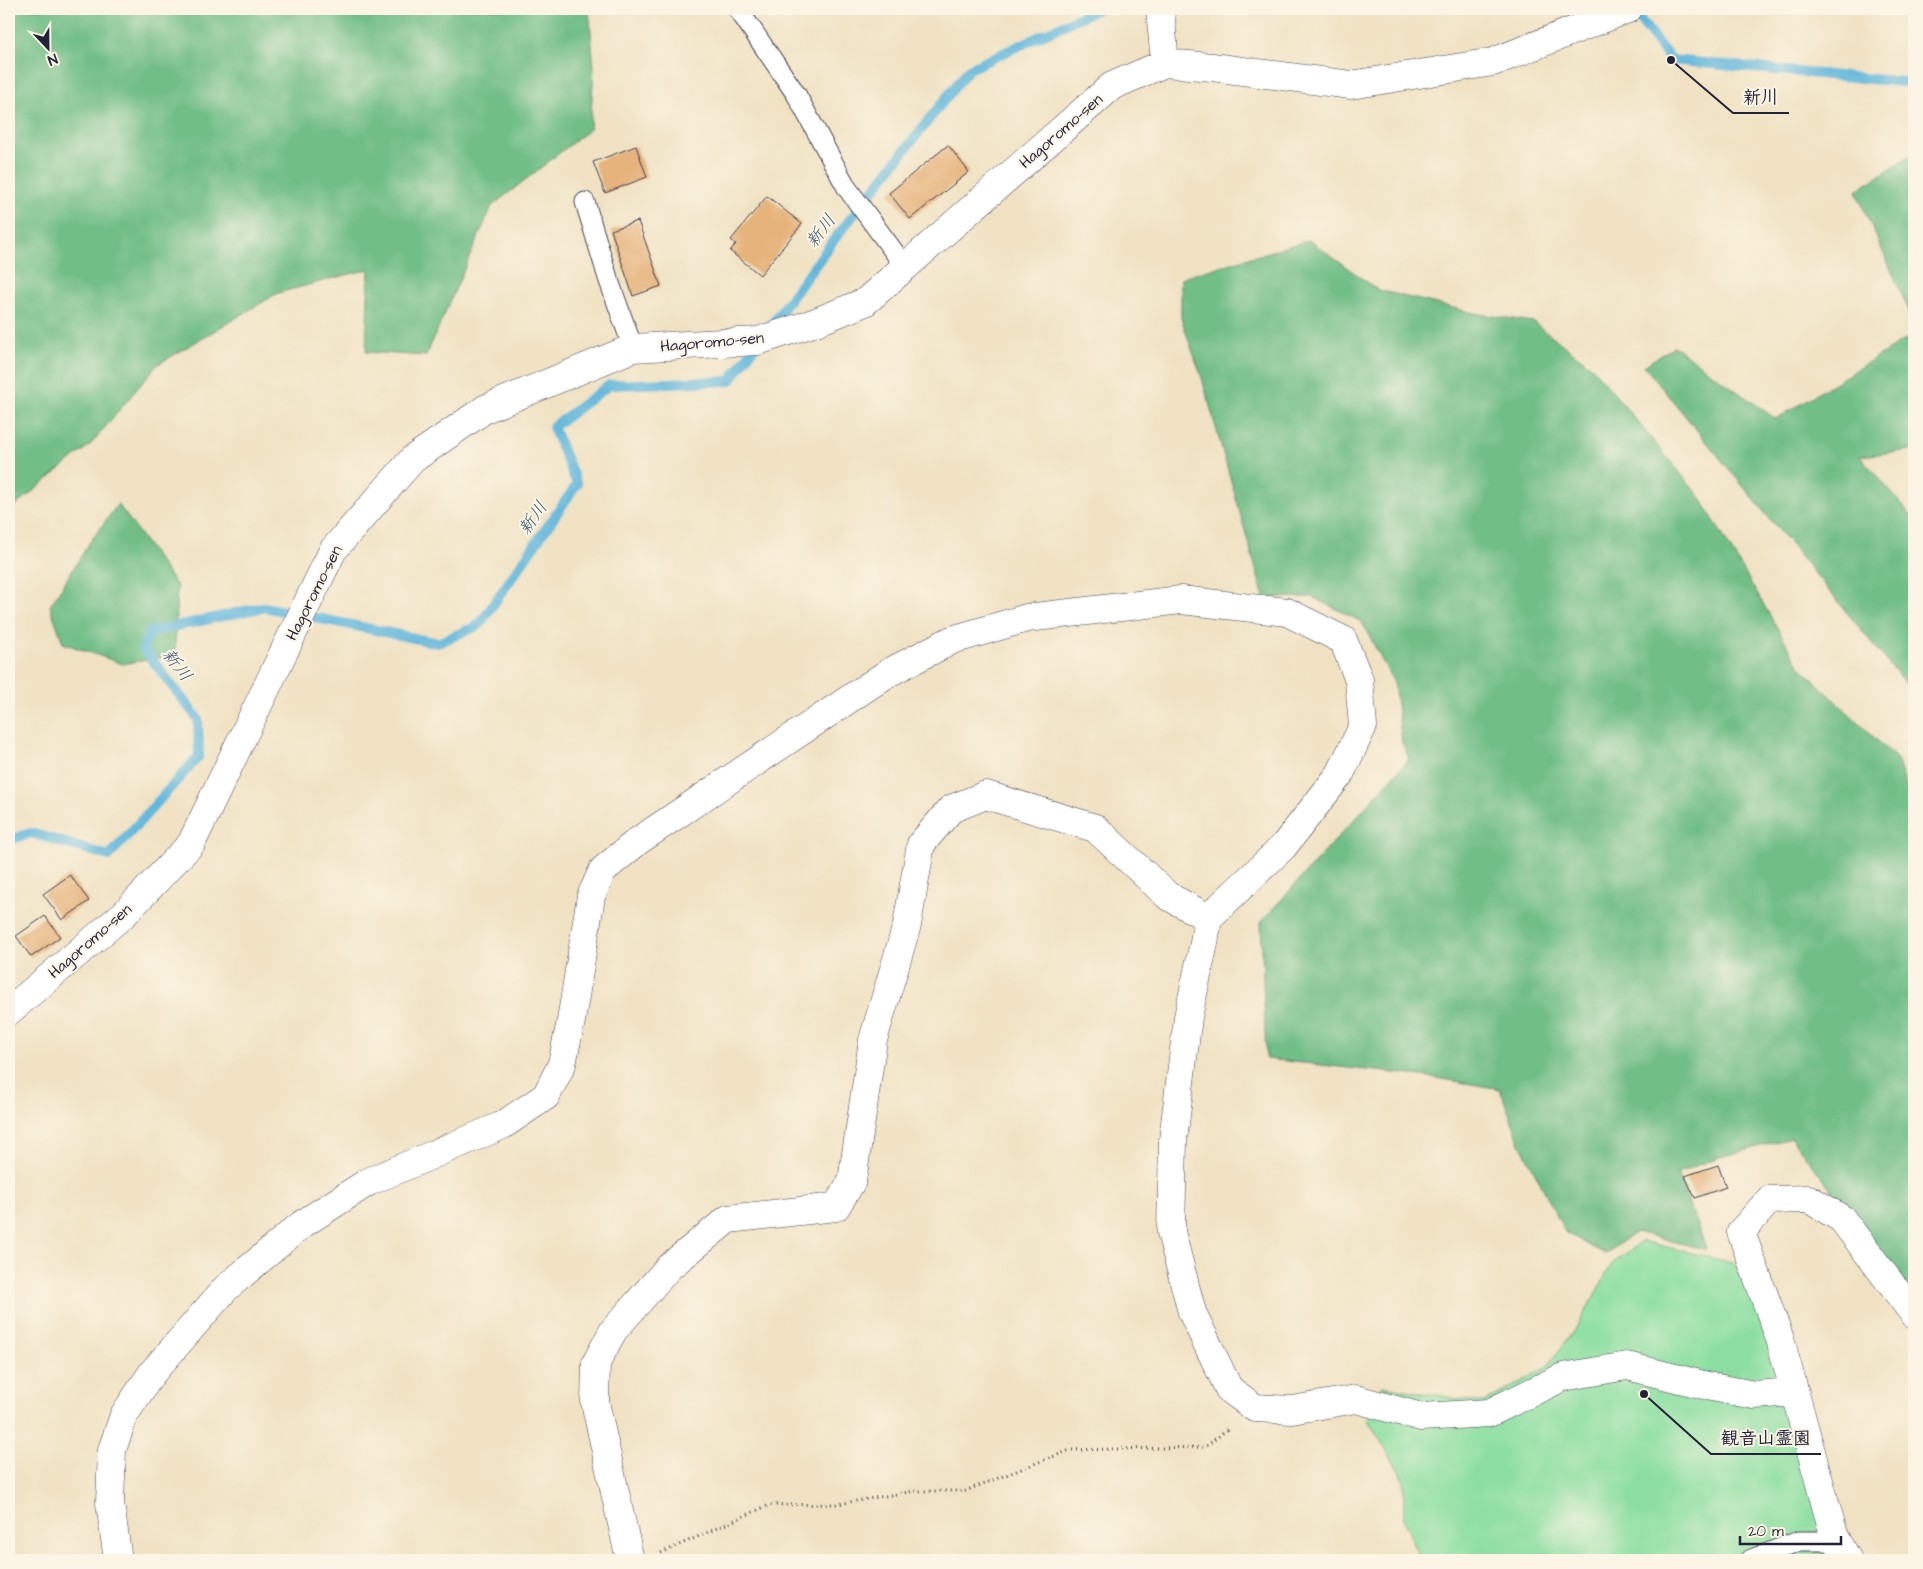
<svg xmlns="http://www.w3.org/2000/svg" width="1923" height="1569" font-family="'Architects Daughter','Klee One',sans-serif">
  <style>
    .green { fill: #8cdfa1; stroke: #57806e }
    .forest { fill: #71be87; stroke: #4a7061 }
    .lines { fill: none; stroke-linecap: round; stroke-linejoin: round }
    .stream { stroke: #5fb6dc; stroke-width: 10 }
    .building { fill: #e6b37b }
    .lane-casing { stroke: #413f4f; stroke-width: 21 }
    .street-casing { stroke: #413f4f; stroke-width: 29 }
    .secondary-casing { stroke: #413f4f; stroke-width: 29 }
    .path { stroke: #413f4f; stroke-width: 3; stroke-dasharray: 1 4; stroke-linecap: butt }
    .lane { stroke: #fff; stroke-width: 19 }
    .street { stroke: #fff; stroke-width: 28 }
    .secondary { stroke: #fff; stroke-width: 28 }
    .labels { text-anchor: middle; dominant-baseline: central; stroke-width: 4; stroke-linejoin: round; paint-order: stroke }
    .street-label { font-size: 16px; fill: #22223b; stroke: #fcf5e5 }
    .water-label { font-size: 18px; font-style: italic; fill: #375673; stroke: #fcf5e5 }
    .leader { fill: none; stroke: #22223b; stroke-width: 2 }
    .callout-dot { fill: #22223b; stroke: #fcf5e5; stroke-width: 2 }
    .callout-label { font-size: 18px; text-anchor: middle; font-weight: bold; fill: #22223b; stroke: #fcf5e5; stroke-width: 4; stroke-linejoin: round; paint-order: stroke }
  </style>
  <rect width="100%" height="100%" fill="#fcf5e5"/>
  <filter id="ink" filterUnits="userSpaceOnUse"><feTurbulence type="fractalNoise" baseFrequency=".02" numOctaves="2"/><feDisplacementMap in="SourceGraphic" scale="10" xChannelSelector="R" yChannelSelector="G"/><feConvolveMatrix kernelMatrix="1 2 1 2 8 2 1 2 1" color-interpolation-filters="sRGB"/></filter>
  <filter id="wash" filterUnits="userSpaceOnUse"><feTurbulence type="fractalNoise" baseFrequency=".0096" numOctaves="4" result="noise"/><feDisplacementMap in="SourceGraphic" scale="20" xChannelSelector="R" yChannelSelector="G"/><feGaussianBlur stdDeviation="1.12" result="paint"/><feColorMatrix in="noise" values="0 0 0 0 0 0 0 0 0 0 0 0 0 0 0 0 0 1.4 0 .05"/><feComposite in="paint" operator="in"/></filter>
  <g filter="url(#wash)">
    <rect width="100%" height="100%" fill="#f0e2c3"/>
    <path class="green" d="M1642,1241L1733,1263L1747,1275L1840,1560H1421L1404,1521V1479L1368,1420L1382,1386L1483,1403L1546,1368L1578,1325L1612,1264Z"/>
    <path class="forest" d="M9,9H589L594,68L590,129L492,206L426,356L366,352L369,269L278,293L157,365L91,444L15,506L9,508Z
      M1914,153V322L1856,191Z
      M1309,240L1378,290L1474,313L1533,322L1591,366L1700,497L1801,668L1897,759L1914,811V1295L1791,1138L1716,1158L1677,1173L1707,1250L1636,1232L1605,1254L1565,1232L1520,1143L1500,1089L1431,1077L1266,1059L1261,922L1409,759L1402,742L1394,683L1362,622L1312,597L1264,598L1202,378L1181,318V278Z
      M1914,334V450L1860,456L1914,519V694L1644,366L1674,346L1776,419Z
      M118,504L177,586L175,655L123,664L63,643L50,606L90,542Z"/>
    <g class="lines">
      <path class="stream" d="M1632,9L1671,60L1914,83
        M766,332L833,241L969,69L1098,9
        M9,840L31,833L109,856L199,756L198,719L143,648L150,632L264,607L438,643L479,625L577,484L553,427L609,385L730,381L756,345"/>
    </g>
    <g id="blocks">
      <path class="building" d="M948,145L969,172L910,219L889,193Z
        M636,146L647,177L605,193L593,162Z
        M767,196L802,224L760,275L730,251L736,244L731,240Z
        M638,221L661,286L633,296L611,230Z
        M70,875L89,901L62,920L43,894Z
        M45,916L60,937L31,957L16,936Z
        M1718,1165L1726,1187L1695,1198L1685,1176Z"/>
    </g>
  </g>
  <g filter="url(#ink)">
    <use href="#blocks" fill-opacity="0" stroke="#413f4f" stroke-width="1"/>
    <g class="lines">
      <g class="lane-casing">
        <path id="lane" d="M738,9L796,94L847,188L906,268
          M585,202L608,278L633,348
          M1749,1560L1799,1541H1837"/>
      </g>
      <g class="street-casing">
        <path id="street" d="M118,1560L110,1503L112,1450L124,1415L152,1373L226,1288L301,1225L368,1182L503,1125L546,1096L562,1064L571,1021L591,896L603,870L638,841L888,673L952,640L1027,618L1181,600L1287,612L1343,640L1359,680L1363,726L1340,774L1283,847L1208,918L1204,943L1188,1017L1173,1140L1171,1232L1192,1312L1229,1389L1255,1408L1292,1410L1356,1399L1421,1417L1489,1413L1563,1377L1627,1366L1712,1387L1754,1395L1795,1392
          M630,1560L595,1402L596,1363L613,1331L669,1267L728,1219L836,1207L852,1181L873,1040L907,925L921,844L951,809L986,795L1095,828L1168,896L1208,918
          M1848,1560L1834,1535L1780,1339L1741,1232L1769,1200L1809,1199L1842,1219L1914,1314"/>
      </g>
      <g class="secondary-casing">
        <path id="secondary" d="M1160,9L1165,63
          M9,1011L124,914L191,844L333,550L413,459L485,409L633,348L758,341L816,322L865,302L1112,86L1165,63L1212,67L1351,85L1493,62L1628,9"/>
      </g>
      <path class="path" d="M661,1553L769,1505L838,1504L915,1491H965L1070,1450L1205,1447L1229,1428"/>
      <use href="#lane" class="lane"/>
      <use href="#street" class="street"/>
      <use href="#secondary" class="secondary"/>
    </g>
  </g>
  <g class="labels">
    <g class="street-label">
      <text transform="translate(1061 131) rotate(-41)">Hagoromo-sen</text>
      <text transform="translate(712 342) rotate(-5)">Hagoromo-sen</text>
      <text transform="translate(314 593) rotate(-63)">Hagoromo-sen</text>
      <text transform="translate(90 941) rotate(-41)">Hagoromo-sen</text>
    </g>
    <g class="water-label">
      <text transform="translate(821 231) rotate(-53)">新川</text>
      <text transform="translate(533 518) rotate(-55)">新川</text>
      <text transform="translate(177 665) rotate(52)">新川</text>
    </g>
  </g>
  <path class="leader" d="M1671 60L1733 113H1789M1644 1394L1711 1454H1821"/>
  <g class="callout-dot">
    <circle cx="1671" cy="60" r="5"/>
    <circle cx="1644" cy="1394" r="5"/>
  </g>
  <g class="callout-label">
    <text x="1761" y="103">新川</text>
    <text x="1766" y="1444">観音山霊園</text>
  </g>
  <rect width="1923" height="1569" fill="none" stroke="#fcf5e5" stroke-width="30"/>
  <g transform="translate(48 48) rotate(158)" stroke="#fcf5e5" stroke-width="4" paint-order="stroke">
  <path d="M0-4L9 19L0 12L-9 19Z" fill="#22223b"/>
  <text y="-8" font-size="14" font-weight="bold" text-anchor="middle" fill="#22223b">N</text>
  </g>
  <path d="M1740 1536v8h101v-8" fill="none" stroke="#22223b" stroke-width="2.5"/>
  <text x="1748" y="1536" font-size="15" fill="#22223b" stroke="#fcf5e5" stroke-width="4" paint-order="stroke">20 m</text>
</svg>
